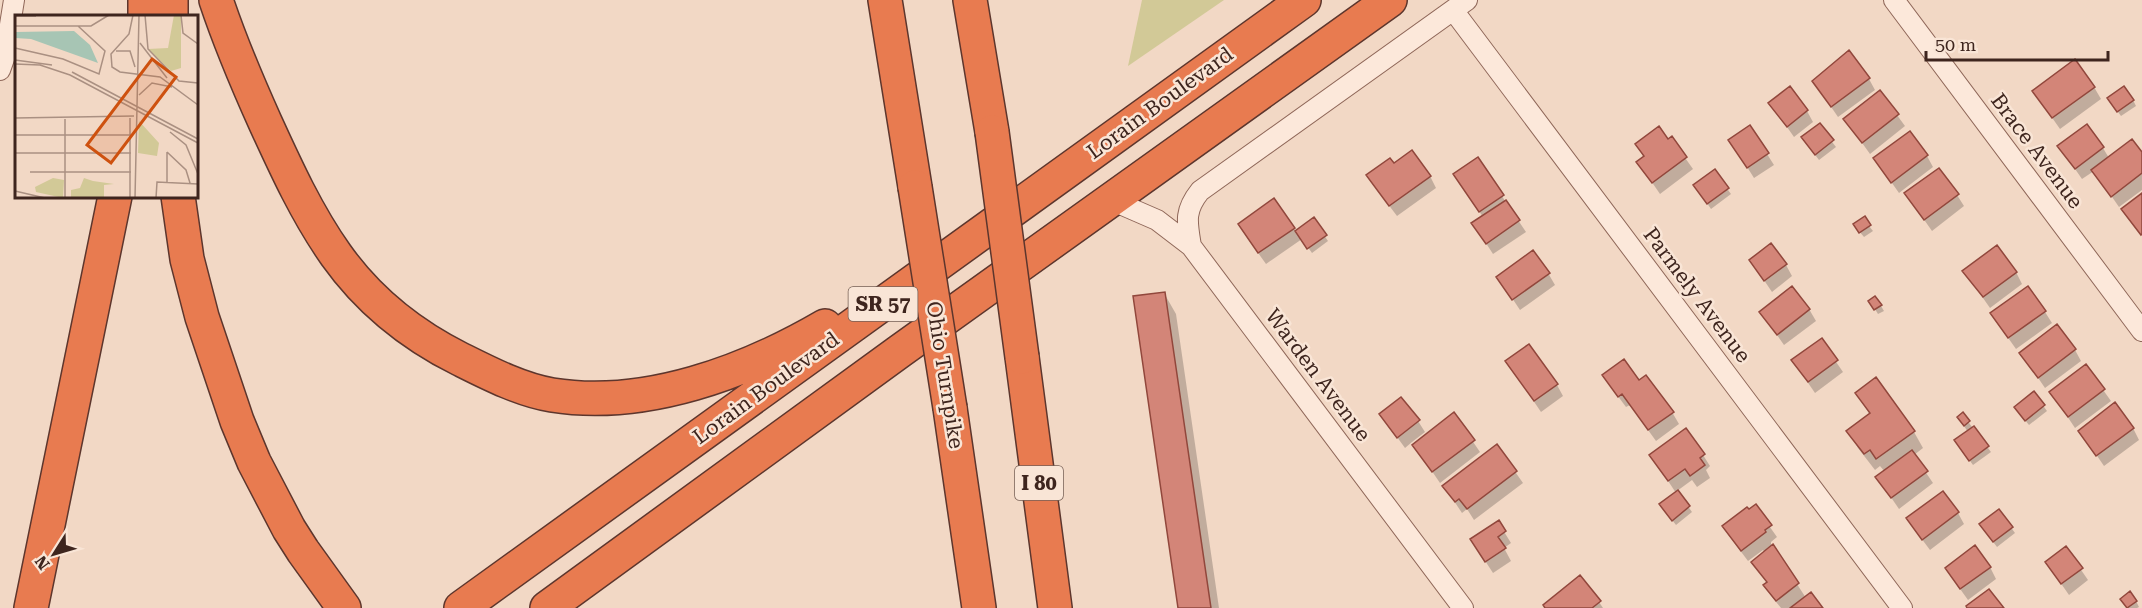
<svg xmlns="http://www.w3.org/2000/svg" width="2142" height="608" font-family="'Roboto Serif',serif">
  <style>
    .green { fill: #d2c997 }
    .shadow { fill: #0003 }
    .building { fill: #d38578; stroke: #91473c; stroke-width: 1.5 }
    .lines { fill: none; stroke-linecap: round; stroke-linejoin: round }
    .street-casing { stroke: #8f6759; stroke-width: 22 }
    .highway-casing { stroke: #5d362d; stroke-width: 36 }
    .street { stroke: #fce8da; stroke-width: 20 }
    .highway { stroke: #e87b50; stroke-width: 33 }
    .highway-bridge-casing { stroke: #5d362d; stroke-width: 36; stroke-linecap: butt }
    .highway-bridge { stroke: #e87b50; stroke-width: 33 }
    .labels { text-anchor: middle; dominant-baseline: central; stroke-width: 5; stroke-linejoin: round; paint-order: stroke }
    .shield { fill: #f9e5d6; stroke: #765f55; stroke-width: 1.5 }
    .shield-label { font-size: 20px; font-weight: bold; fill: #3e251e }
    .street-label { font-size: 21px; fill: #3e251e; stroke: #f9e5d6 }
    .inset-road { fill: none; stroke: #aa9082; stroke-width: 1.5 }
    .view { fill: #ce510f; fill-opacity: 0.15; stroke: #ce510f; stroke-width: 3 }
    .inset-edge { fill: none; stroke: #3e251e; stroke-width: 3 }
  </style>
  <rect width="100%" height="100%" fill="#f2d8c5"/>
  <path class="green" d="M1142,0H1224L1128,66Z"/>
  <path class="shadow" d="M1869,79L1875,90L1838,117L1814,82Z
    M2094,87L2101,99L2060,129L2034,92Z
    M1880,92L1905,126L1870,154L1845,119Z
    M2133,100L2136,106L2121,116L2112,104Z
    M1770,103L1807,111L1813,122L1794,137Z
    M1819,125L1836,147L1819,160L1806,143Z
    M1671,138L1693,169L1660,194L1638,162L1644,158L1637,145L1668,141Z
    M2059,146L2103,148L2109,158L2142,155V190L2119,207L2094,171L2082,179Z
    M1737,151L1767,154L1774,165L1754,178Z
    M1927,156L1933,167L1899,193L1875,159Z
    M1477,159L1526,232L1493,254L1480,234L1483,217L1461,185Z
    M1394,165L1430,176L1436,188L1397,216L1375,187Z
    M1714,171L1731,194L1711,209L1698,190Z
    M1906,194L1957,195L1964,206L1932,231Z
    M1313,219L1328,241L1312,253L1302,239L1266,264L1246,236L1294,228L1296,232Z
    M1869,226L1873,231L1864,237L1858,230Z
    M1751,261L1786,265L1792,276L1772,292Z
    M1964,271L2016,272L2022,284L1990,308Z
    M1548,273L1555,285L1520,310L1498,277Z
    M1164,293L1176,314L1219,608H1180Z
    M1873,306H1881L1884,311L1878,314Z
    M1809,309L1816,321L1784,345L1761,312Z
    M2045,312L2052,323L2016,349L1999,325Z
    M1821,340L1843,372L1815,393L1793,361Z
    M2075,350L2081,361L2045,388L2021,353Z
    M1507,362L1557,385L1563,396L1541,412Z
    M2086,366L2111,401L2075,428L2051,392Z
    M1639,382L1672,412L1679,424L1656,441L1630,405L1626,407L1611,387Z
    M2034,393L2047,411L2029,425L2019,413Z
    M1857,394L1914,432L1923,448L1914,455L1933,483L1899,509L1877,477L1885,472L1880,466L1875,470L1858,448L1848,431L1870,415Z
    M1454,414L1480,452L1440,483L1412,442L1405,448L1381,415L1418,421L1425,432L1412,442L1414,445Z
    M1963,415L1991,452L1973,465L1959,446L1968,432L1962,423Z
    M2133,428L2139,440L2104,466L2080,431Z
    M1497,446L1523,483L1474,520L1467,509L1462,513L1444,486Z
    M1651,455H1703L1710,466L1706,470L1710,478L1697,487L1692,480L1677,491L1692,512L1676,525L1664,510L1676,493Z
    M1755,506L1777,537L1771,542V544L1806,598L1821,608H1781L1772,597L1765,585L1767,583L1753,562L1765,553L1763,550L1748,561L1730,537L1724,526Z
    M1999,511L2015,533L1997,547L1984,530Z
    M1958,513L1964,524L1930,550L1915,530Z
    M1498,522L1511,543L1504,548L1511,561L1493,573L1478,550Z
    M2066,548L2088,580L2069,595L2046,562Z
    M1990,567L1996,579L1968,600L1953,579Z
    M2136,601L2139,607L2137,608H2127L2125,605Z
    M1599,602L1603,608H1547Z"/>
  <path class="building" d="M1849,50L1870,78L1831,107L1812,81Z
    M2075,59L2095,87L2052,118L2032,91Z
    M1790,86L1808,110L1787,127L1768,103Z
    M2124,86L2134,100L2117,112L2107,98Z
    M1880,90L1899,114L1862,143L1843,119Z
    M1820,123L1834,140L1815,155L1801,137Z
    M2087,124L2104,147L2075,169L2057,146Z
    M1750,125L1769,153L1747,168L1728,140Z
    M1659,126L1668,139L1672,136L1687,157L1652,183L1636,162L1644,156L1635,144Z
    M1910,131L1928,155L1891,183L1873,158Z
    M2132,139L2142,152V173L2111,197L2091,170Z
    M1412,150L1431,176L1389,206L1366,175L1390,158L1394,163Z
    M1478,157L1504,195L1479,212L1453,174Z
    M1939,168L1959,194L1924,220L1904,193Z
    M1715,169L1729,188L1707,204L1693,185Z
    M2142,193V234L2141,235L2121,209Z
    M1274,198L1295,228L1258,253L1238,224Z
    M1506,200L1520,220L1486,244L1471,223Z
    M1865,216L1871,225L1859,233L1853,224Z
    M1314,217L1327,235L1307,249L1295,231Z
    M1771,243L1787,264L1764,281L1749,260Z
    M1997,245L2017,272L1983,297L1962,271Z
    M1533,250L1550,273L1512,300L1496,277Z
    M1792,286L1810,309L1777,335L1759,312Z
    M2028,286L2046,311L2008,338L1990,313Z
    M1165,292L1211,608H1178L1133,296Z
    M1875,296L1882,305L1874,310L1868,301Z
    M2057,324L2076,349L2038,378L2019,353Z
    M1822,338L1838,360L1808,382L1791,360Z
    M1529,344L1558,384L1534,401L1505,361Z
    M1624,359L1639,380L1646,375L1674,412L1648,430L1622,394L1618,397L1602,375Z
    M2086,364L2105,389L2068,417L2049,392Z
    M1876,377L1915,431L1876,459L1870,450L1864,454L1846,431L1870,413L1855,393Z
    M2034,391L2045,405L2025,421L2014,407Z
    M1401,397L1420,420L1397,438L1379,414Z
    M2115,402L2134,428L2096,456L2078,431Z
    M1454,412L1475,440L1432,472L1412,445Z
    M1963,412L1970,421L1964,426L1957,417Z
    M1974,426L1989,446L1969,461L1954,440Z
    M1686,428L1705,454L1700,458L1705,465L1690,476L1685,469L1668,481L1649,455Z
    M1497,444L1517,471L1467,509L1459,499L1455,502L1442,486Z
    M1912,450L1928,471L1891,498L1875,477Z
    M1678,490L1690,506L1672,521L1659,504Z
    M1943,491L1959,512L1922,540L1906,518Z
    M1756,504L1772,525L1765,530L1766,532L1741,551L1722,526L1747,507L1749,509Z
    M1999,509L2013,527L1993,542L1979,524Z
    M1499,520L1506,531L1498,537L1506,548L1485,562L1470,539Z
    M1773,544L1799,583L1776,601L1763,585L1767,582L1751,562Z
    M1975,545L1991,567L1960,589L1945,568Z
    M2066,546L2083,568L2061,584L2045,562Z
    M1580,575L1601,601L1592,608H1545L1543,605Z
    M1989,589L2004,608H1967L1966,606Z
    M2130,591L2137,601L2127,608L2120,599Z
    M1811,592L1823,608H1790Z"/>
  <g class="lines">
    <g class="street-casing">
      <path id="street" d="M1894,0L2142,331
        M1453,10L1902,608
        M0,70L5,56L14,0
        M1111,200L1157,220L1191,246L1463,608
        M1191,246C1187,222 1184,211 1200,191L1467,0"/>
    </g>
    <g class="highway-casing">
      <path id="highway" d="M145,0V16
        M216,0C230,42 247,82 265,122C286,168 307,214 336,255C368,300 410,334 460,359C488,373 521,390 552,395C645,410 746,372 825,326
        M885,0L915,187
        M970,0L992,132
        M171,16V0
        M178,196L187,259L202,317L237,421L254,462L289,529L303,551L344,608
        M1022,357L1055,608
        M950,408L979,608
        M31,608L115,196
        M461,608C742,405 1022,201 1304,0
        M547,608L900,351L1390,0"/>
    </g>
    <use href="#street" class="street"/>
    <use href="#highway" class="highway"/>
    <g class="highway-bridge-casing">
      <path id="highway-bridge" d="M992,132L1022,357
        M915,187L950,408"/>
    </g>
    <use href="#highway-bridge" class="highway-bridge"/>
  </g>
  <g class="labels">
    <g class="shield">
      <rect x="848.5" y="287" width="69" height="34" rx="4.5"/>
      <rect x="1015" y="466" width="48" height="34" rx="4.5"/>
    </g>
    <g class="shield-label">
      <text x="883" y="304">SR 57</text>
      <text x="1039" y="483">I 80</text>
    </g>
    <g class="street-label">
      <text transform="translate(1160 103) rotate(-36)">Lorain Boulevard</text>
      <text transform="translate(2037 151) rotate(53)">Brace Avenue</text>
      <text transform="translate(1697 295) rotate(53)">Parmely Avenue</text>
      <text transform="translate(945 375) rotate(81)">Ohio Turnpike</text>
      <text transform="translate(1318 375) rotate(53)">Warden Avenue</text>
      <text transform="translate(766 388) rotate(-36)">Lorain Boulevard</text>
    </g>
  </g>
  <g transform="translate(15 15)">
    <rect width="183" height="183" fill="#f2d8c5"/>
    <path d="M159,0H166V53L156,56L133,34L153,33ZM124,106L144,128L142,141L123,138ZM38,163L49,165L48,183L21,177L20,172ZM69,163L78,166L99,169L89,170V183H56V175L65,173Z" fill="#d2c997"/>
    <path d="M59,16L75,30L83,48L16,24L0,23V17Z" fill="#a7c5b4"/>
    <path class="inset-road" d="M118,0L114,19L96,39L97,52L105,57L145,62L183,90M130,0L133,34L164,66L183,68M166,0L168,18L183,29M0,1H21M0,11H76L94,0M125,28L152,63M0,33L48,44L84,59L90,36L63,11M101,36H115L120,52M0,45L37,50M0,49L25,50L55,60L183,128M57,57L183,124M124,80L137,68L157,72M0,103L119,101M155,117L171,130L183,159M0,120H117M152,137L171,155L175,168M0,138H116M15,157H116M152,168V137M0,176L30,183M50,183V104M115,183V103M120,183L124,0M141,183L142,167L183,169"/>
    <path class="view" d="M137,44L161,62L96,148L72,130Z"/>
    <rect width="183" height="183" class="inset-edge"/>
  </g>
  <g transform="translate(54 554) rotate(233)" stroke="#f9e5d6" stroke-width="4.5" paint-order="stroke">
  <path d="M0-4.5L10 22L0 15L-10 22Z" fill="#3e251e"/>
  <text y="-9" font-size="16" font-weight="bold" text-anchor="middle" fill="#3e251e">N</text>
  </g>
  <path d="M1926 51v9h182v-9" fill="none" stroke="#3e251e" stroke-width="3"/>
  <text x="1935" y="51" font-size="18" fill="#3e251e" stroke="#f9e5d6" stroke-width="4.5" paint-order="stroke">50 m</text>
</svg>
